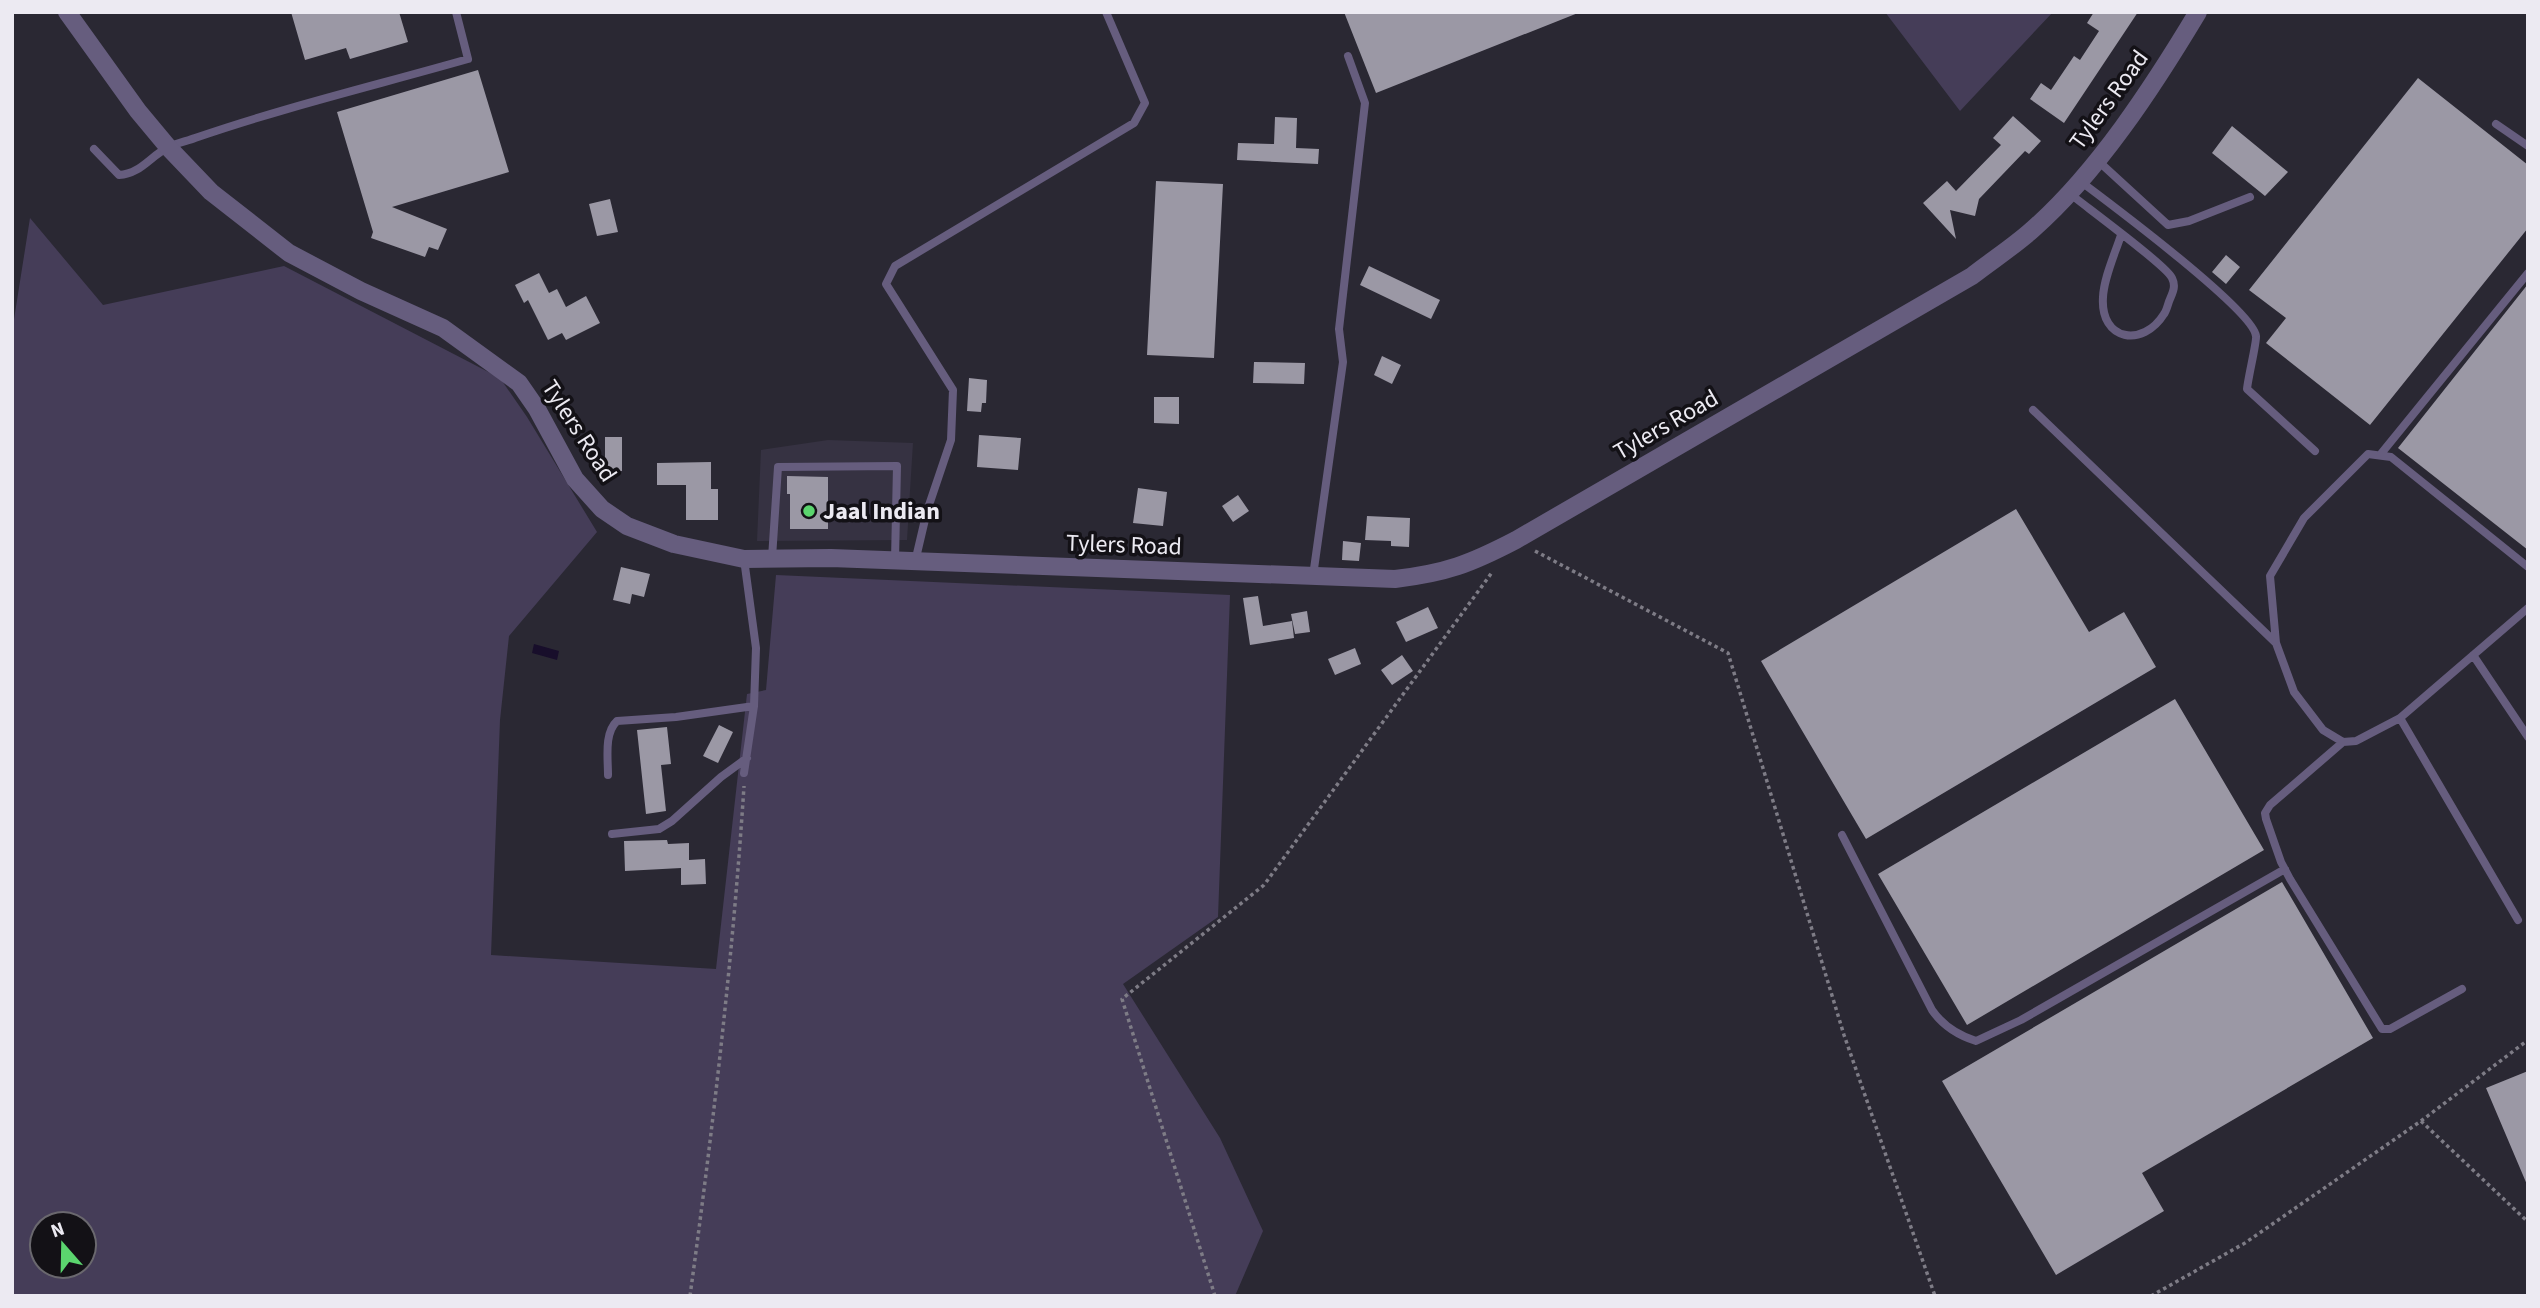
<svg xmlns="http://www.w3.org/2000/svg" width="2540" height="1308" font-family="'Source Sans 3',sans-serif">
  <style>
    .built { fill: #363242 }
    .green { fill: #453d58; fill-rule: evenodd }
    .water { fill: #180e2b }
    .building { fill: #9b98a5 }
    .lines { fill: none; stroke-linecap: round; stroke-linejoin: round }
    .path { stroke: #7e7c86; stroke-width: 3.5; stroke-dasharray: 3.5 3.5; stroke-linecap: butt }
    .service { stroke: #665d7e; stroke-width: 8 }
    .tertiary { stroke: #665d7e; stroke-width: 18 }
    .poi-dot { fill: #5bd56e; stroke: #131116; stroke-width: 2.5 }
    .labels { text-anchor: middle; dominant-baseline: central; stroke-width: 7; stroke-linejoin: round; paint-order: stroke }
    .street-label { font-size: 24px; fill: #eceaf2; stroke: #131116 }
    .poi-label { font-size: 24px; font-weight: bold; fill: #eceaf2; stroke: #131116; text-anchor: start }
  </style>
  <rect width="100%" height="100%" fill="#2a2833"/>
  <path class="built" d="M828,440L913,443L907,540L757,541L761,450Z"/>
  <path class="green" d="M1885,12H2053L1960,111Z
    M30,218L103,305L284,266L500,378L527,417L597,532L509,636L500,720L491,955L716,969L747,694L766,690L776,575L1230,595L1218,917L1123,984L1220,1138L1263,1231L1235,1296H12V332ZM42,1224H84V1266H42Z"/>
  <path class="water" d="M534,644L559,651L557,660L532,653Z"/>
  <path class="building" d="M291,12H399L408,42L350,59L346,48L305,60Z
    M1344,12H1578V13L1376,93Z
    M2094,12H2138L2064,123L2030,99L2041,83L2051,90L2074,56L2080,60L2099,31L2087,23Z
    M478,70L509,172L392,207L447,229L438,250L429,247L425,257L371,238L373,232L337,112Z
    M2418,78L2528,165V228L2370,425L2266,343L2286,318L2249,290Z
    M2013,116L2041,141L2029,154L2025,151L1979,199L1975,216L1950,210L1956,239L1923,203L1947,181L1956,191L2001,145L1993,138Z
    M1275,117L1297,118L1296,148L1319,149L1318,164L1237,160L1238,143L1274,144Z
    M2232,126L2288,172L2265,196L2212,153Z
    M1156,181L1223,184L1214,358L1147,355Z
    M610,199L618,232L597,236L589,204Z
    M2226,255L2240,267L2226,284L2212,272Z
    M1369,266L1440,300L1431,319L1360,285Z
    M539,273L549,293L557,289L566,307L586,296L600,323L566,340L562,333L548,340L528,300L524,303L515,285Z
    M2528,284V550L2398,448Z
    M1382,356L1401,365L1392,384L1374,375Z
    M1254,362L1305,363L1304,384L1253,383Z
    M969,378L987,380L986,403H982L981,412L967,411Z
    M1154,397H1179V424L1154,423Z
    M979,435L1021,438L1018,470L977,467Z
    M605,437H622V471L605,472Z
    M711,462V489H718V520H686V485H657V463Z
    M787,476L828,477V529H790V494H787Z
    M1138,488L1167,492L1163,526L1133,523Z
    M1238,495L1249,511L1233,522L1222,506Z
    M2016,509L2089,632L2124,612L2156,667L1866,839L1761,661Z
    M1367,516L1410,518L1409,547L1391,546V541L1365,540Z
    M1343,541L1361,543L1359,561L1342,560Z
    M621,567L650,574L644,597L632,594L630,604L613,600Z
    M1258,596L1263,626L1292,621L1294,638L1250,645L1243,598Z
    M1428,607L1438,628L1406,642L1396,622Z
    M1307,611L1310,632L1295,634L1291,614Z
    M1355,648L1361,664L1335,675L1328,659Z
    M1402,655L1413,671L1392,685L1381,670Z
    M2175,699L2264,850L1967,1025L1878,874Z
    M719,725L733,732L718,763L703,756Z
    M667,727L671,764L661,765L666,811L646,814L637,730Z
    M667,840L668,844L689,843V860L705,859L706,884L681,885V868L625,871L624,841Z
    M2282,882L2373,1038L2142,1173L2164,1211L2056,1275L1942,1081Z
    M2528,1071V1187L2486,1088Z"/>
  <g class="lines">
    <path class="path" d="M1535,551L1728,653L1844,1035L1935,1296
      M2421,1121L2528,1222
      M690,1296C713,1127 733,957 744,786
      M1215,1296L1122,999L1264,885L1493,571
      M2151,1296L2245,1243L2421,1121L2528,1040"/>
    <path class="service" d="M2496,124L2528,146
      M94,149L119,175C141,174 151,155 169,147C177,143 187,141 195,138C285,107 377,85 468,59L456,12
      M2096,159L2168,225L2189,221L2250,197
      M2080,181C2108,202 2253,310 2256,336C2257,341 2248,378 2247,389L2315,451
      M2069,193C2085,206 2167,266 2172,278C2176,286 2173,292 2170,299C2168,303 2167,310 2164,314C2143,348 2100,341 2103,297C2104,277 2115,254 2121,235
      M2033,410L2276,643
      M2380,455L2528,273
      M772,558L778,467L897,466L895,560
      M744,559L756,648L754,706L744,773
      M915,562L927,511L951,440L953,390L886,284L895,266L1134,123L1145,103L1106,12
      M2528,567L2391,457L2368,454L2304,518L2270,576L2276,643L2294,692L2323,730L2343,742L2356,741L2400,718L2528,608
      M1313,576L1343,362L1339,329L1365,103L1348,56
      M2473,655L2528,737
      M2400,718L2518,920
      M2343,742L2270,805L2265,813L2266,819L2281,862L2290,879L2382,1029H2390L2462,989
      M608,775C608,758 604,733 617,721L676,717L754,706
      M612,834L659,829L672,821L721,777L747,758
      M1842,835L1932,1010C1943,1026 1957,1035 1976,1041L2021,1020L2285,869"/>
    <path class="tertiary" d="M67,12L138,111L168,147L211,192L289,253L361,291L443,328L519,383L537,409L575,479L602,509L627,526L674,544L744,559L831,558L1395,579C1446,573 1470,564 1516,540L1972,276C1991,261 2013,247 2032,230C2097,173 2153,87 2198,12"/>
  </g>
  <circle class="poi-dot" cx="809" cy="511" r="7"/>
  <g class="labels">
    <g class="street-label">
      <text transform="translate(2109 100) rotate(-54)">Tylers Road</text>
      <text transform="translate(1666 425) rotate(-30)">Tylers Road</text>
      <text transform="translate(579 431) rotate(57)">Tylers Road</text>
      <text transform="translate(1124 545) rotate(2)">Tylers Road</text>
    </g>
    <g class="poi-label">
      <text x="823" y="511">Jaal Indian</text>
    </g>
  </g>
  <rect width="2540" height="1308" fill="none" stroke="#eceaf2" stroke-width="28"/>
  <g transform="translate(63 1245) rotate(340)"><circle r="33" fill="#131116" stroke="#6a686e" stroke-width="2"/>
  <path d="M0-5L12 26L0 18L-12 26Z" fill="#5bd56e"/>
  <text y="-10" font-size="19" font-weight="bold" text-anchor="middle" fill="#eceaf2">N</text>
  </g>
</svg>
